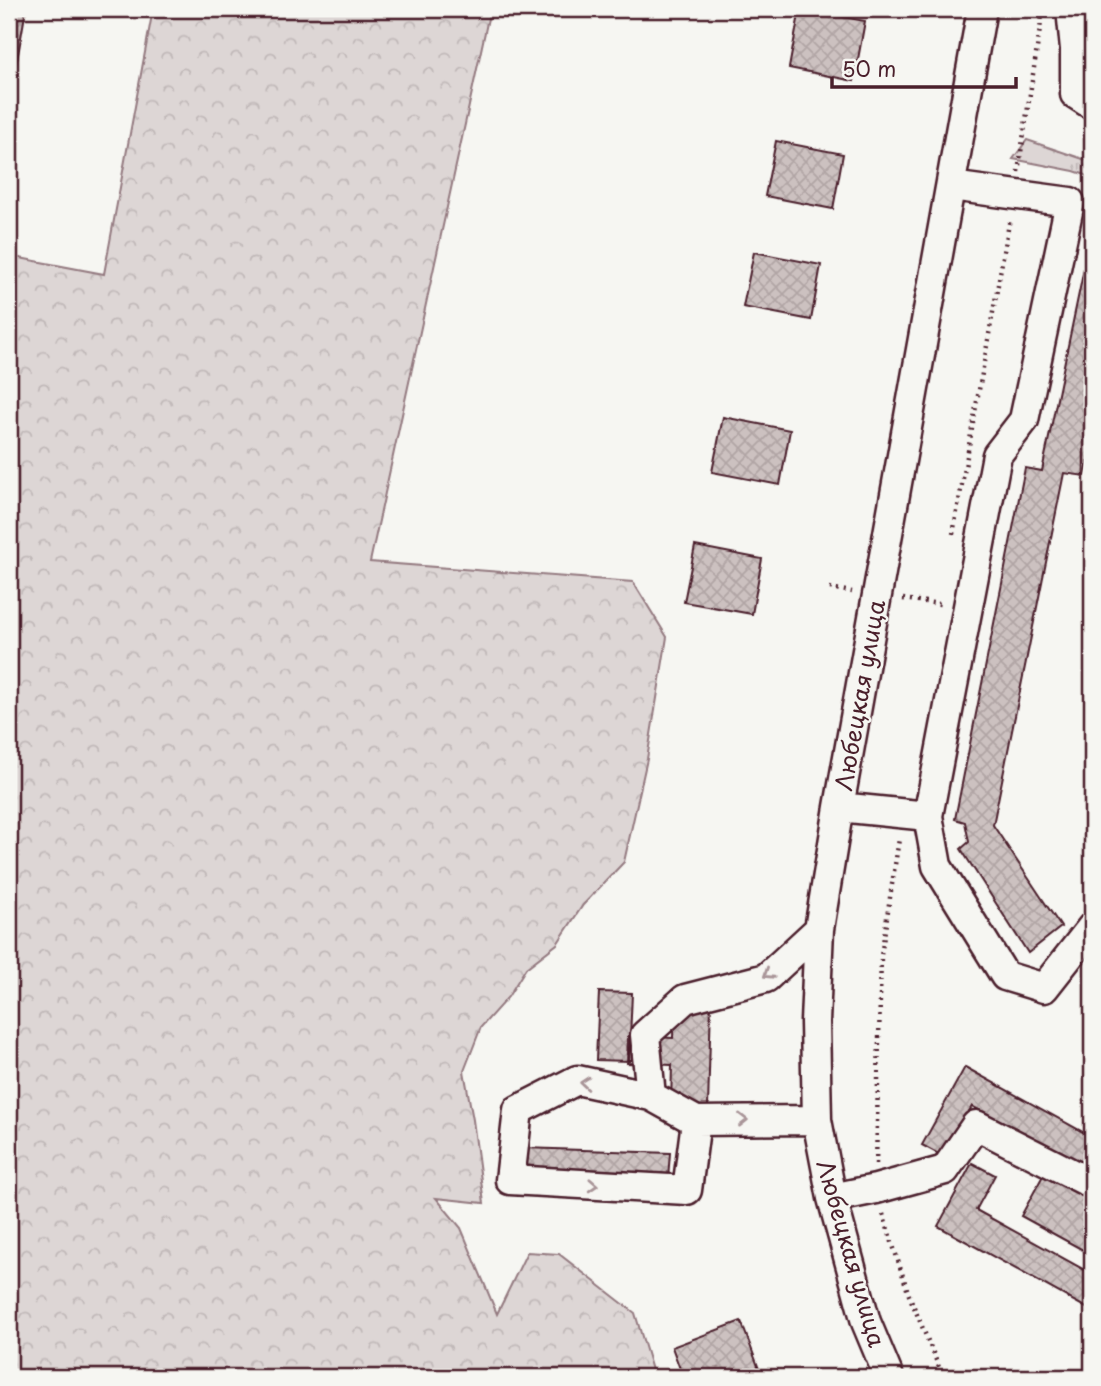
<svg xmlns="http://www.w3.org/2000/svg" width="1101" height="1386" font-family="'Playpen Sans',sans-serif">
  <style>
    .grass { fill: url(#grass-tufts); stroke: #947a80; stroke-width: 2 }
    .forest { fill: url(#forest-crowns); stroke: #947a80; stroke-width: 2 }
    .building { fill: url(#building-cross-hatch); stroke: #4a1f2b; stroke-width: 2 }
    .lines { fill: none; stroke-linecap: round; stroke-linejoin: round }
    .minor-casing { stroke: #4a1f2b; stroke-width: 33 }
    .path { stroke: #4a1f2b; stroke-width: 4.5; stroke-dasharray: 2 5; stroke-linecap: butt }
    .minor { stroke: #f6f6f2; stroke-width: 28 }
    .oneway { stroke: #a99598 }
    .labels { text-anchor: middle; dominant-baseline: central; stroke-width: 5; stroke-linejoin: round; paint-order: stroke }
    .street-label { font-size: 23px; fill: #4a1f2b; stroke: #f6f6f2 }
  </style>
  <defs>
    <pattern id="grass-tufts" width="24" height="20" patternUnits="userSpaceOnUse" patternTransform="scale(1.75)"><rect width="24" height="20" fill="#ddd6d5"/><path d="M3 7l-1-3M5 7V3M7 7l1-3M15 17l-1-3M17 17v-4M19 17l1-3" fill="none" stroke="#bfb7b7"/></pattern>
    <pattern id="forest-crowns" width="20" height="18" patternUnits="userSpaceOnUse" patternTransform="scale(1.75)"><rect width="20" height="18" fill="#ddd6d5"/><path d="M2 6a3 3 0 1 1 6 0M12 15a3 3 0 1 1 6 0" fill="none" stroke="#bfb7b7"/></pattern>
    <pattern id="building-cross-hatch" width="8" height="8" patternUnits="userSpaceOnUse" patternTransform="scale(1.75)"><rect width="8" height="8" fill="#ccc1c0"/><path d="M0 0l8 8M0 8l8-8" fill="none" stroke="#b1a5a5"/></pattern>
  </defs>
  <rect width="100%" height="100%" fill="#f6f6f2"/>
  <filter id="ink" filterUnits="userSpaceOnUse"><feTurbulence type="fractalNoise" baseFrequency=".0143" numOctaves="2"/><feDisplacementMap in="SourceGraphic" scale="14" xChannelSelector="R" yChannelSelector="G"/><feConvolveMatrix kernelMatrix="1 2 1 2 8 2 1 2 1" color-interpolation-filters="sRGB"/></filter>
  <g filter="url(#ink)">
    <path class="grass" d="M1027,140L1092,162V177L1074,171L1013,159Z"/>
    <path class="forest" d="M153,9H490L370,562L633,582L667,637L647,759L624,862L583,905L557,944L526,968L508,997L481,1027L464,1071L473,1120L484,1203L436,1198L461,1228L497,1314L527,1252L559,1254L635,1313L654,1377H9V256L104,274Z"/>
    <path class="building" d="M9,9H26L9,106Z
      M800,9L865,21L854,81L789,68Z
      M776,141L843,154L833,209L765,196Z
      M1091,235L1092,440L1085,476L1064,473L993,825L1061,927L1028,953L961,849L969,842L965,822L955,819L1025,468L1042,471Z
      M754,252L821,265L811,320L743,307Z
      M723,417L790,430L780,485L712,472Z
      M695,546L762,559L752,614L684,602Z
      M599,992L632,993L629,1061L596,1060Z
      M674,1002L711,1003L708,1107L671,1106L672,1065L627,1063L628,1036L673,1038Z
      M965,1067L1092,1137V1172L972,1106L944,1157L922,1145Z
      M524,1148L670,1153L668,1178L524,1169Z
      M972,1163L995,1175L976,1210L1092,1274V1311L938,1226Z
      M1047,1168L1092,1193V1255L1021,1216Z
      M741,1321L762,1377H683L672,1347Z"/>
    <g class="lines">
      <g class="minor-casing">
        <path id="minor" d="M1071,9L1075,49V94L1092,105
          M839,807L928,816L937,866L1005,976L1044,988L1092,927
          M928,816L997,455L1024,420L1070,202L951,186
          M651,1096L577,1080L518,1110L510,1180L687,1190L696,1121
          M817,1120L696,1121L651,1096L645,1035L685,999L766,978L819,929
          M832,1198L876,1189L945,1170L976,1125L1092,1184
          M889,1377L866,1322L832,1198L817,1120L815,1022L819,929L839,807L982,9"/>
      </g>
      <path class="path" d="M1018,172L1043,9
        M953,534L1010,218
        M830,588L852,592
        M903,599L940,604
        M876,1164L881,956L899,839
        M883,1214L909,1295L943,1377"/>
      <use href="#minor" class="minor"/>
    </g>
    <defs><path id="oneway-chevron" d="M-2-3.5L2.5 0L-2 3.5" fill="none" stroke-width="1.6" stroke-linecap="round" stroke-linejoin="round" transform="scale(1.75)"/></defs>
    <g class="oneway">
      <use href="#oneway-chevron" transform="translate(768 974) rotate(147)"/>
      <use href="#oneway-chevron" transform="translate(585 1083) rotate(-175)"/>
      <use href="#oneway-chevron" transform="translate(743 1120)"/>
      <use href="#oneway-chevron" transform="translate(593 1185) rotate(3)"/>
    </g>
  </g>
  <g class="labels">
    <g class="street-label">
      <text transform="translate(859 695) rotate(-80)">Любецкая улица</text>
      <text transform="translate(852 1253) rotate(74)">Любецкая улица</text>
    </g>
  </g>
  <rect width="1101" height="1386" fill="none" stroke="#f6f6f2" stroke-width="35"/>
  <rect x="18" y="18" width="1066" height="1351" fill="none" stroke="#4a1f2b" stroke-width="2.5" filter="url(#ink)"/>
  <path d="M832 77v10h184v-10" fill="none" stroke="#4a1f2b" stroke-width="3.5"/>
  <text x="842" y="77" font-size="21" fill="#4a1f2b" stroke="#f6f6f2" stroke-width="5" paint-order="stroke">50 m</text>
</svg>
